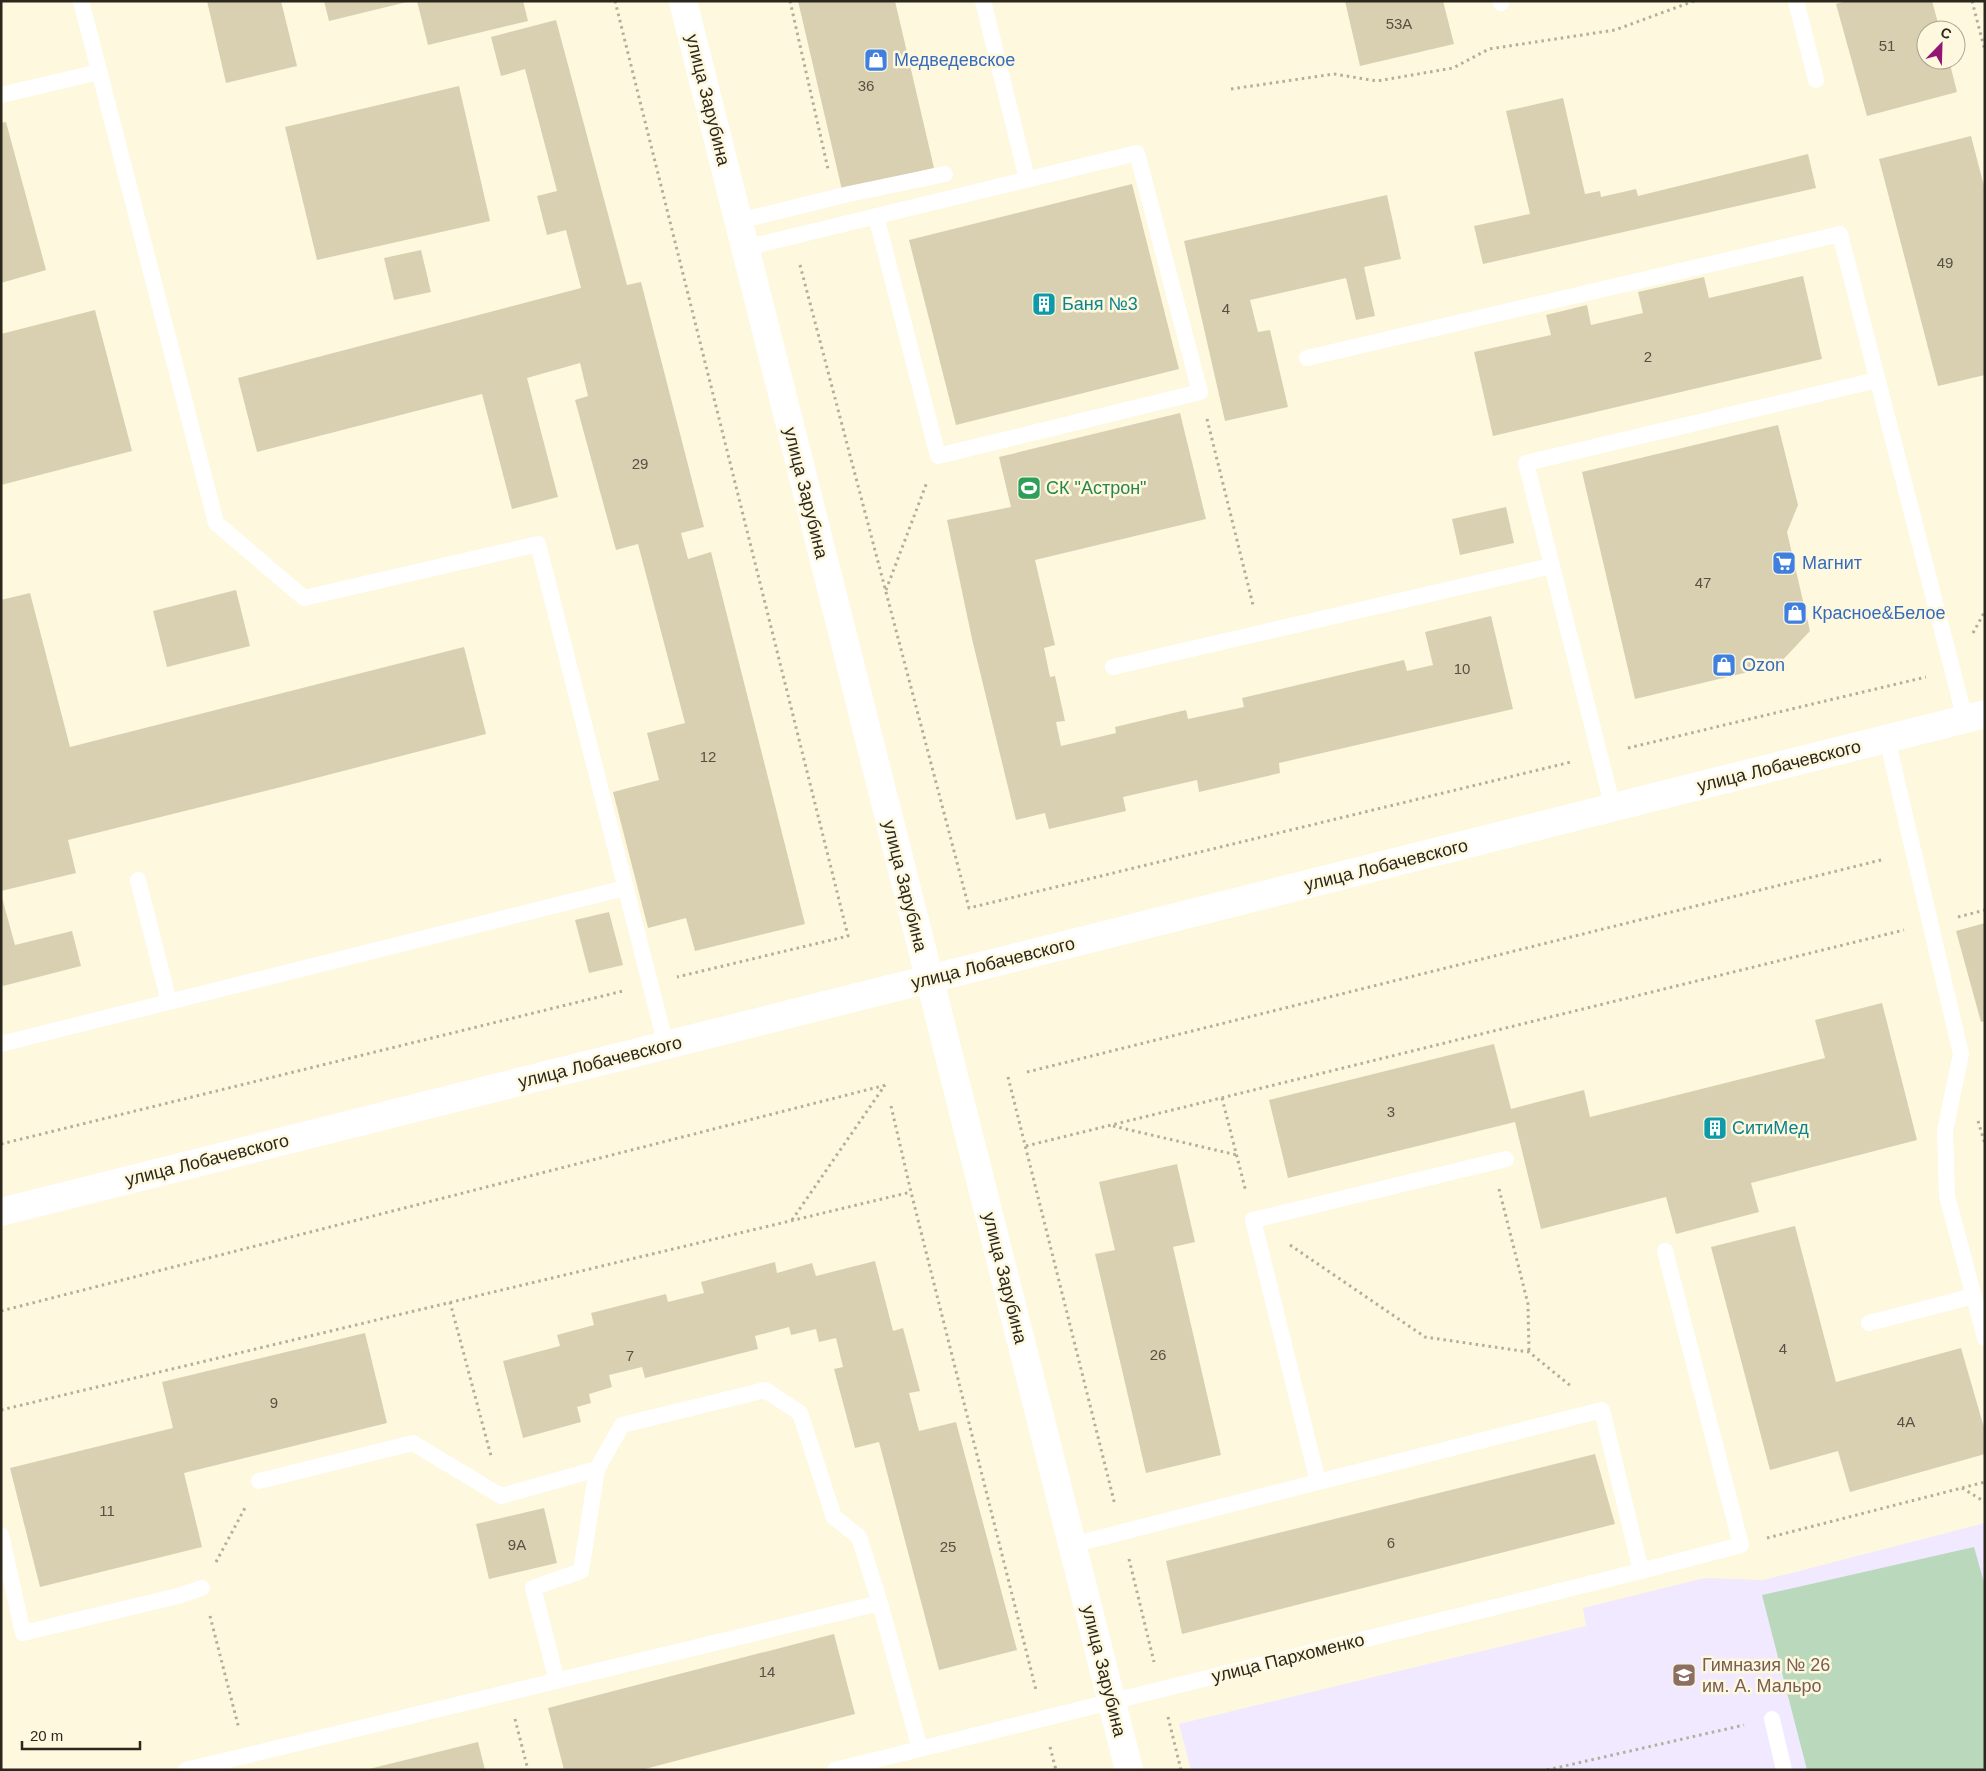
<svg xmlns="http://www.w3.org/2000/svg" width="1986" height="1771" font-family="Helvetica,sans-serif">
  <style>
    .education { fill: #f0e9ff }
    .garden { fill: #bad8bb }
    .building { fill: #d9d0b2 }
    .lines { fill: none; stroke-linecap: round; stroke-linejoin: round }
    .path { stroke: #b4ae9a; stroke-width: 3; stroke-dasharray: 2.5 4; stroke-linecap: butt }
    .service { stroke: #fff; stroke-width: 16 }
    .tertiary { stroke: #fff; stroke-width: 28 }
    .labels { text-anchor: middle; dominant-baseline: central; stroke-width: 5; stroke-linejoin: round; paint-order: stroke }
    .number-label { font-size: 15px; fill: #565142 }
    .shop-label { font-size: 18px; fill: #366cbe; stroke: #fef8df; text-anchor: start }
    .street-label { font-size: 18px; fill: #2b271c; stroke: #fef8df }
    .culture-label { font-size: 18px; fill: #0d838f; stroke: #fef8df; text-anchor: start }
    .leisure-label { font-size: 18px; fill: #27864d; stroke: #fef8df; text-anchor: start }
    .education-label { font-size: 18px; fill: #785e54; stroke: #fef8df; text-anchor: start }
  </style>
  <rect width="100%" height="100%" fill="#fef8df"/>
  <path class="education" d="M1985,1523V1770H1191L1179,1724L1586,1626L1583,1608L1705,1578L1764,1580Z"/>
  <path class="garden" d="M1974,1547L1985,1586V1770H1807L1762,1595Z"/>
  <path class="building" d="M207,1H281L297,66L226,83Z
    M324,1H406L407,2L329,21Z
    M417,1H523L528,21L428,45Z
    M798,1H895L934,168L842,190Z
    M1345,1H1443L1454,44L1360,66Z
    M1847,1H1932L1940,30H1926V60H1949L1957,92L1867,116L1836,4Z
    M556,20L627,285L641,282L704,527L681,533L688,559L711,552L805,924L695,951L686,918L648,928L613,792L659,780L647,733L685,723L638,544L616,550L575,400L588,396L580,363L527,378L558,497L512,509L482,394L257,452L238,378L581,288L566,230L547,235L537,196L557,191L525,69L501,76L491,37Z
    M459,86L490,221L317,260L285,127Z
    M1563,98L1585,194L1600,191L1601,197L1636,189L1638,196L1808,154L1816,188L1483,264L1474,226L1530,214L1506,111Z
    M6,122L46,270L1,283V123Z
    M1971,136L1985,190V375L1938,386L1879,159Z
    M1132,184L1179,369L956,425L909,240Z
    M1387,195L1401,259L1364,267L1375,316L1356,320L1346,278L1250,300L1258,332L1270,330L1288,407L1225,421L1184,241Z
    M421,250L431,292L394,300L384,258Z
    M1803,276L1822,359L1493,436L1474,352L1551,335L1546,315L1587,305L1591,325L1643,313L1638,292L1704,277L1709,298Z
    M95,310L132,451L1,485V334Z
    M1180,413L1206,519L1035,560L1055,645L1044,648L1050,677L1055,676L1065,721L1056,722L1061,746L1116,733L1115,727L1186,710L1188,719L1244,707L1242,698L1404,660L1407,671L1433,665L1425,632L1491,616L1513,709L1279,763L1280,773L1199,792L1197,780L1123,797L1126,811L1049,829L1045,813L1016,820L972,639L947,520L1011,507L999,457Z
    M1778,425L1798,505L1787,532L1810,631L1778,665L1635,699L1582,472Z
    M1506,507L1514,543L1460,555L1452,519Z
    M236,590L250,646L167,667L153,611Z
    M30,593L70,747L464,647L486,734L289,785L68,840L76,873L1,891V600Z
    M1,894L15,945L72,931L81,966L3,986L1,979Z
    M609,912L623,965L589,973L575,920Z
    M1985,923V1021L1981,1022L1956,931Z
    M1882,1003L1917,1140L1751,1183L1759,1212L1676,1234L1666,1197L1541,1229L1515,1122L1288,1178L1269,1100L1494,1044L1511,1109L1584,1090L1590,1117L1825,1058L1815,1020Z
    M1177,1164L1195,1242L1173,1247L1221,1455L1146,1473L1095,1254L1115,1250L1099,1182Z
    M1795,1226L1836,1382L1961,1348L1985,1431V1454L1850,1492L1838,1451L1770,1470L1711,1247Z
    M875,1261L893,1331L903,1328L920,1391L909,1393L919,1431L956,1422L1017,1650L939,1670L879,1442L855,1448L834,1369L843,1367L836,1338L819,1342L816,1329L791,1335L789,1327L755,1336L758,1349L645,1378L642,1367L609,1375L612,1387L589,1394L591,1403L577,1407L581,1422L523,1438L503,1361L560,1346L557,1335L594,1325L591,1313L666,1294L668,1302L704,1293L701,1282L775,1262L777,1273L812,1263L816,1276Z
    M365,1333L387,1423L184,1473L202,1547L40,1587L10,1468L173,1428L162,1382Z
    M1595,1454L1615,1524L1182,1634L1166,1561Z
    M544,1508L557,1563L489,1579L476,1524Z
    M834,1634L855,1714L641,1770H564L548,1708Z
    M478,1742L485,1770H369V1769Z"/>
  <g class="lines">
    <path class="path" d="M615,1L848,936L677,977
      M790,1L828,169
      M1972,1L1985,51
      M1231,89L1334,74L1377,81L1453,68L1489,49L1615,30L1694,1
      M800,265L969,908L1571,762
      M1207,419L1253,605
      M886,590L927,482
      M1973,633L1985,611
      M1628,748L1926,677
      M1958,917L1985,910
      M1027,1072L1885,859
      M1008,1077L1115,1505
      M1222,1098L1246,1192
      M891,1106L911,1192L1036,1690
      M1978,1121L1985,1144
      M1113,1126L1237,1155
      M1,1144L623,991
      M1026,1146L1904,930
      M1499,1189L1528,1304L1529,1352
      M792,1220L885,1085
      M1290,1245L1425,1337L1529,1352L1572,1387
      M450,1302L491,1456
      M1,1311L886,1085
      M1,1410L911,1192
      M1962,1488L1985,1502
      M1767,1538L1985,1482
      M1129,1559L1154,1662
      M216,1562L246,1506
      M210,1616L239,1729
      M1168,1717L1181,1770
      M515,1719L528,1770
      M1050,1747L1056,1770
      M1547,1770L1744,1725"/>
    <path class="service" d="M81,1L216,523L304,598L538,544L666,1046
      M983,1L1027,179
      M1501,1V3
      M1796,1L1816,80
      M1,95L99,72
      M738,221L849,194L945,174
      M745,248L1137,153L1200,392L938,456L876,216
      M1307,358L1840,234L1965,719
      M1113,667L1551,566
      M1887,739L1961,1054L1945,1131L1947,1196L1985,1338
      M1613,808L1526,463L1877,380
      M138,880L169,1002
      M1,1044L625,888
      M1506,1159L1253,1220L1318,1482L1602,1410L1641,1571
      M1869,1323L1974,1296
      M259,1481L413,1443L501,1496L597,1469L622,1425L765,1390L800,1413L834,1517L859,1537L880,1603L920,1749
      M1,1535L23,1633L178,1596L202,1588
      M1072,1545L1318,1482
      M557,1681L533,1588L581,1571L597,1469
      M1772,1719L1784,1770
      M186,1770L880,1603
      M835,1770L1641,1571L1741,1545L1665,1251"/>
    <path class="tertiary" d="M683,1L1129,1770
      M1,1212L1985,714"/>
  </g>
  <defs>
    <g id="shop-square" transform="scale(1.25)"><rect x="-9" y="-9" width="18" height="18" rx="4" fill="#3f7fe0" stroke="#fef8df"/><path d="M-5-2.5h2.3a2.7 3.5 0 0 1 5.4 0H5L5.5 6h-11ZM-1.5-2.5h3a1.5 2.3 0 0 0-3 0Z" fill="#fff"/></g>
    <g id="building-square" transform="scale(1.25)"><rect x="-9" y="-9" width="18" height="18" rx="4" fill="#0f9aa8" stroke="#fef8df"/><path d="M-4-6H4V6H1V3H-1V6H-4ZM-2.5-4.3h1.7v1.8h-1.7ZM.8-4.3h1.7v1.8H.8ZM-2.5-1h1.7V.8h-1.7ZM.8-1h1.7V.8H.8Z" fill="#fff"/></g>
    <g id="stadium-square" transform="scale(1.25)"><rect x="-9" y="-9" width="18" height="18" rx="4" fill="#2e9e5b" stroke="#fef8df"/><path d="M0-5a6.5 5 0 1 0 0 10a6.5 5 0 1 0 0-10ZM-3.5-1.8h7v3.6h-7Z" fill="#fff"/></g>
    <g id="supermarket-square" transform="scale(1.25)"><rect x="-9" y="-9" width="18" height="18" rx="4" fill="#3f7fe0" stroke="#fef8df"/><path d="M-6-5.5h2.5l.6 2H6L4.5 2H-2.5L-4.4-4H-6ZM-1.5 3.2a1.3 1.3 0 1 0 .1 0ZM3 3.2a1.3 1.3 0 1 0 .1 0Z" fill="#fff"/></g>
    <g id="school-square" transform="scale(1.25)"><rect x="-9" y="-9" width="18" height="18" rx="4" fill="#8d6e63" stroke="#fef8df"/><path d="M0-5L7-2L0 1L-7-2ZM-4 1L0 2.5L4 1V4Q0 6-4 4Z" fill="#fff"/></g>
  </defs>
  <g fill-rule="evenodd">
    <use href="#shop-square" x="876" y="60"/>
    <use href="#building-square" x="1044" y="304"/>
    <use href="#stadium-square" x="1029" y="488"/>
    <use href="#supermarket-square" x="1784" y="563"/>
    <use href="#shop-square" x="1795" y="613"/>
    <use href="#shop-square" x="1724" y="665"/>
    <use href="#building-square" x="1715" y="1128"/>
    <use href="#school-square" x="1684" y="1675"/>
  </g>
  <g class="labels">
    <g class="number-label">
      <text x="1399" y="23">53А</text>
      <text x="1887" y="45">51</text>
      <text x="866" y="85">36</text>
      <text x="1945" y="262">49</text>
      <text x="1226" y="308">4</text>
      <text x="1648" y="356">2</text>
      <text x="640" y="463">29</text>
      <text x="1703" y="582">47</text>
      <text x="1462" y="668">10</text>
      <text x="708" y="756">12</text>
      <text x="1391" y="1111">3</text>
      <text x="1783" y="1348">4</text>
      <text x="1158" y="1354">26</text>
      <text x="630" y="1355">7</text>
      <text x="274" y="1402">9</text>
      <text x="1906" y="1421">4А</text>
      <text x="107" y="1510">11</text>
      <text x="1391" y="1542">6</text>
      <text x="517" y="1544">9А</text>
      <text x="948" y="1546">25</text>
      <text x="767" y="1671">14</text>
    </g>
    <g class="shop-label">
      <text x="894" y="60">Медведевское</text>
      <text x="1802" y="563">Магнит</text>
      <text x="1812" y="613">Красное&amp;Белое</text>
      <text x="1742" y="665">Ozon</text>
    </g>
    <g class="street-label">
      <text transform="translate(708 100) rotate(76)">улица Зарубина</text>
      <text transform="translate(806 493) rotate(76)">улица Зарубина</text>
      <text transform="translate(1779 766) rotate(-14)">улица Лобачевского</text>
      <text transform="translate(1386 865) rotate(-14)">улица Лобачевского</text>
      <text transform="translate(905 886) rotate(76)">улица Зарубина</text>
      <text transform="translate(993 963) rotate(-14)">улица Лобачевского</text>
      <text transform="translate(600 1062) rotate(-14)">улица Лобачевского</text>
      <text transform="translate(207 1160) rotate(-14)">улица Лобачевского</text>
      <text transform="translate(1005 1278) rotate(76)">улица Зарубина</text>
      <text transform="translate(1288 1658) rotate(-14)">улица Пархоменко</text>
      <text transform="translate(1104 1671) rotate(76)">улица Зарубина</text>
    </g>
    <g class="culture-label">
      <text x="1062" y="304">Баня №3</text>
      <text x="1732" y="1128">СитиМед</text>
    </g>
    <g class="leisure-label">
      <text x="1046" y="488">СК "Астрон"</text>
    </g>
    <g class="education-label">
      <text x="1702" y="1665">Гимназия № 26<tspan x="1702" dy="21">им. А. Мальро</tspan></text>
    </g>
  </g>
  <rect width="1986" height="1771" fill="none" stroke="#2b271c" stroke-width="5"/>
  <g transform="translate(1941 45) rotate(23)"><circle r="24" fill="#fef8df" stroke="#aaa491"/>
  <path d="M0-4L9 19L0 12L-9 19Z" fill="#911773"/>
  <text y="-8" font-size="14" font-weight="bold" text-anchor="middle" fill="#2b271c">С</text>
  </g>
  <path d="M22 1741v8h118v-8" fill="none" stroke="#2b271c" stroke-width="2.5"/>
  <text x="30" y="1741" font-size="15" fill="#2b271c" stroke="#fef8df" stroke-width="4" paint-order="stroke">20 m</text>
</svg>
